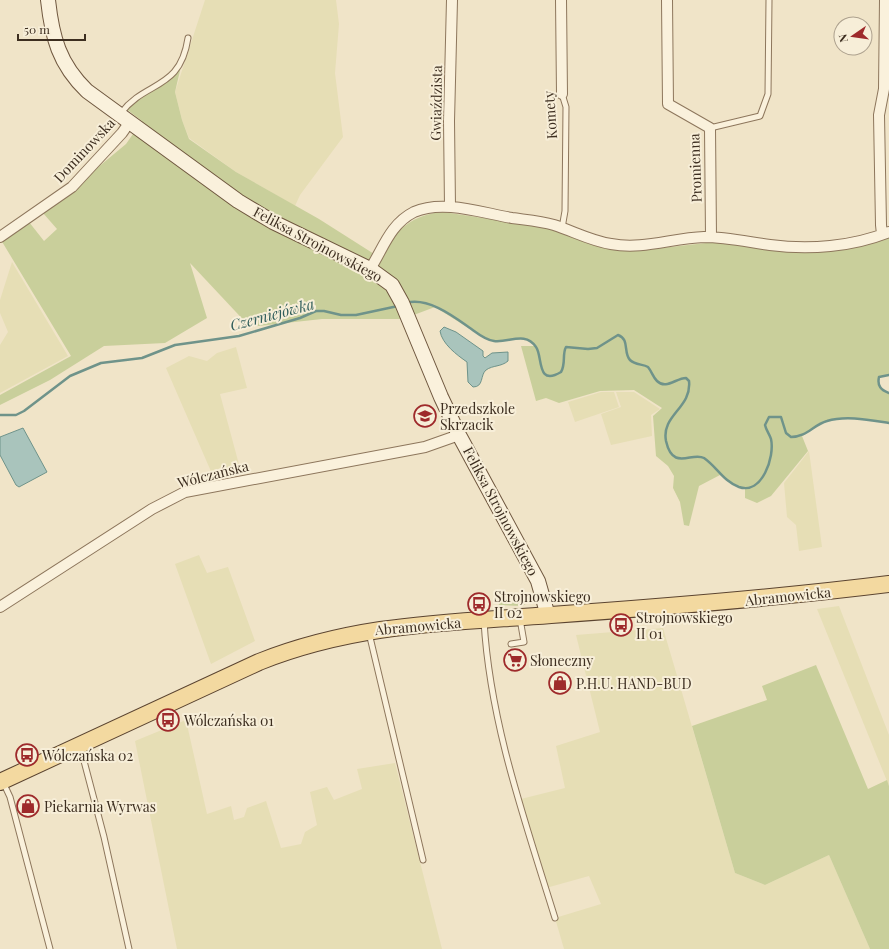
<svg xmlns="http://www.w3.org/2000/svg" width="889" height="949" font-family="'Playfair Display',serif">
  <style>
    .farmland { fill: #e6deb5 }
    .green { fill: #c9cf9b }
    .water { fill: #a9c4bc; stroke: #6f938a }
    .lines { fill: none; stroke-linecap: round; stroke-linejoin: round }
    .stream { stroke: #6f938a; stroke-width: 2.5 }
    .lane-casing { stroke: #8d765c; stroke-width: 7 }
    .street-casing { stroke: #8d765c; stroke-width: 12 }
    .secondary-casing { stroke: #6f573f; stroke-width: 16 }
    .primary-casing { stroke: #5b4430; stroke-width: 18 }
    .lane { stroke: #faf1dc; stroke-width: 5 }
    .street { stroke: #faf1dc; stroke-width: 10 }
    .secondary { stroke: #faf1dc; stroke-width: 14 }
    .primary { stroke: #f3d9a0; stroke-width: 16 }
    .labels { text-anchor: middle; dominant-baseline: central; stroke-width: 4; stroke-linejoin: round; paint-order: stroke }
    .street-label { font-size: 14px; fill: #3d2e20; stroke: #f7eed8 }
    .poi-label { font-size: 14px; fill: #3d2e20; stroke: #f7eed8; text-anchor: start }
    .water-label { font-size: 15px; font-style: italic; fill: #2f5d5a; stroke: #f7eed8 }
  </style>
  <rect width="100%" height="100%" fill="#f0e4c8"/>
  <path class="farmland" d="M205,0H336L339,24L335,73L343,137L300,195L295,206L236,172L189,138L182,120L175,92Z
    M12,262L68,356L0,393V345L8,332L0,313V300Z
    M236,347L247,388L220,394L241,472L213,476L166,368L189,356L207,361L217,353Z
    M601,392H614L619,407L575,422L568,402Z
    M616,392H634L660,409L651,415L652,436L611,445L601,414L621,407Z
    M809,451L822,547L799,551L796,525L787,517L784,483Z
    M199,555L207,573L228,567L255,641L211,664L175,564Z
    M839,606L889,735V786L817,609Z
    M663,628L735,873L765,885L829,855L870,949H564L555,918L601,904L589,876L546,888L521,799L565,788L556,746L600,732L576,635Z
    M186,720L207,814L231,806L234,820L244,817L247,808L266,801L281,848L301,844L305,832L317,825L310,792L327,787L334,800L362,789L357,769L395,763L442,949H177L135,741Z"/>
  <path class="green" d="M182,62L175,92L182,120L189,139L236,172L319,219L382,259C391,231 414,214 443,212L544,227L621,250L634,251L715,242L804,252L825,250L889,236V375L879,377L878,383L882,390L889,393V423C868,419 840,414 820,423C813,427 809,433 802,436L808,451L771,496L757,503L745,498V488L729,482L720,475L699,486L689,526L684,525L680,502L673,488L674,476L668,466L656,456L653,416L662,408L634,390L600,391L559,403L546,398L536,401L521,346H535C518,330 505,346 486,339L435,307L403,319H322L250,327L190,263L207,318L165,343L104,346L50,380L0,405V395L71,356L1,240L29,222L44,241L57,229L43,213L126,144L142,121L125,108L170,77Z
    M554,597H568L571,602H563Z
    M531,601L522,606L499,605L498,602Z
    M816,665L868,789L887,780L889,786V949H870L829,855L765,885L735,873L692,726L767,700L762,686Z"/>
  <path class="water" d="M444,327L456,332L483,351V356L485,358L492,353L508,352V361C501,367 493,365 486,370C480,375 484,387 473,387L468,382L467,362C457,355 442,344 440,331Z
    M23,428L47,472L19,487L16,485L0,455V437Z"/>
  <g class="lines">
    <path class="stream" d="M406,303C428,297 453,316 470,328C477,333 485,340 494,341C509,343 525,331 536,347C543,356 536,387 561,372C566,364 562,354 566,347L588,349L597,348L618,335C630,339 623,353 630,360C635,365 643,364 648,367C652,372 653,377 657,381C666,390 676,378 686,378L689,381C692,408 661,415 666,441C673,472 692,451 704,458C717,467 723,481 739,487C762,495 775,457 771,439C770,435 766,430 765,425L769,417H781L786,433L791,437C807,437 813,425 827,421C846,415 870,420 889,423
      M889,375L879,377C877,386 881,390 889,393
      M0,415H16L24,411L70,376L101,363L142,358L175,345L239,336L300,318L316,311H324L341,315H356L398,306"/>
    <g class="lane-casing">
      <path id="lane" d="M121,113C146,80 180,91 188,38
        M710,128L760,116L768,94L769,0
        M562,228L565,211L566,107L562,94
        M484,621C490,723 525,821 555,918
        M369,633L423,860
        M511,644L524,642L520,619
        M77,748L84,761L104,837L129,949
        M3,782L10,797L50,949"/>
    </g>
    <g class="street-casing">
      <path id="street" d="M561,0L562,94
        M667,0L668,104L710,128L711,237
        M450,207L449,121L452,0
        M882,234L881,225L879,115L884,89L885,0
        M0,237L72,187L122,133L129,123
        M370,269C383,249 390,224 414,212C443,199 482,213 512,218C526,220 540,221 554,225C573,231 591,241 611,244C643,250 672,238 704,237C726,237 748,242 770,245C809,250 852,247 889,232
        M0,607L152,509L185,492L425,447L459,435"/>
    </g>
    <g class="secondary-casing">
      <path id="secondary" d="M48,0C52,37 59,64 87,91L238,201L273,222L370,269L392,285L402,303L441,397L459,435L538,581L548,616"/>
    </g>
    <g class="primary-casing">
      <path id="primary" d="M0,782L259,662C357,623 448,623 551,615C664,607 777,598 889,584"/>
    </g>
    <use href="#lane" class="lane"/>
    <use href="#street" class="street"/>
    <use href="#secondary" class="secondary"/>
    <use href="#primary" class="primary"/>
  </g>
  <defs>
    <g id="school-ring" transform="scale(1.15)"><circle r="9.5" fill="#f7eed8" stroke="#9e2a2b" stroke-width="1.5"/><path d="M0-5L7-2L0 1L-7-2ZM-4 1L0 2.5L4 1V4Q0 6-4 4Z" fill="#9e2a2b"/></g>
    <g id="bus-ring" transform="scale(1.15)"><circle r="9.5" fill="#f7eed8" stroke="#9e2a2b" stroke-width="1.5"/><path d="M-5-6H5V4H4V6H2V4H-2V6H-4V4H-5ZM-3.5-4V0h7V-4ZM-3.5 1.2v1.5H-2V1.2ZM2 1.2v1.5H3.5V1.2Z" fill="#9e2a2b"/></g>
    <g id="supermarket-ring" transform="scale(1.15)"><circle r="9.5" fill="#f7eed8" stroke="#9e2a2b" stroke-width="1.5"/><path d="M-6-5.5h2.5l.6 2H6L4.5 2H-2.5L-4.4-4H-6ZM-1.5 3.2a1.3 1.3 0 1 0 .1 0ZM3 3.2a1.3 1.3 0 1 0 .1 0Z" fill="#9e2a2b"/></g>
    <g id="shop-ring" transform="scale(1.15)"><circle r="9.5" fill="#f7eed8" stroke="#9e2a2b" stroke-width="1.5"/><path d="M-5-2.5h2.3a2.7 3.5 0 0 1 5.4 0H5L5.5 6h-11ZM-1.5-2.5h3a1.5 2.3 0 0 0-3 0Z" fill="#9e2a2b"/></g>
  </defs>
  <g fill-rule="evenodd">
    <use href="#school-ring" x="425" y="416"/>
    <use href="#bus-ring" x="479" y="604"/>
    <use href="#bus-ring" x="621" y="625"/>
    <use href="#supermarket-ring" x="515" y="660"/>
    <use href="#shop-ring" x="560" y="683"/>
    <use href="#bus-ring" x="168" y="720"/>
    <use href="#bus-ring" x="27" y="755"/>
    <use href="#shop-ring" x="28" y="806"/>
  </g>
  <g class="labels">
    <g class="street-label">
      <text transform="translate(436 103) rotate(-89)">Gwiaździsta</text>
      <text transform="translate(550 115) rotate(-94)">Komety</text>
      <text transform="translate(84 150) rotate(-47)">Dominowska</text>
      <text transform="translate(695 168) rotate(-92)">Promienna</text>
      <text transform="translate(318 244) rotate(28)">Feliksa Strojnowskiego</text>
      <text transform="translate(213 474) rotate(-14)">Wólczańska</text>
      <text transform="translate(501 511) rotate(62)">Feliksa Strojnowskiego</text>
      <text transform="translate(788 596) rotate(-6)">Abramowicka</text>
      <text transform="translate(418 626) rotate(-5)">Abramowicka</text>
    </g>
    <g class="poi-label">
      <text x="440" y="408">Przedszkole<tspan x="440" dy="16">Skrzacik</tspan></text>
      <text x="494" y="596">Strojnowskiego<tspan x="494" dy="16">II 02</tspan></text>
      <text x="636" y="617">Strojnowskiego<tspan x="636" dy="16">II 01</tspan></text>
      <text x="530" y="660">Słoneczny</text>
      <text x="576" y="683">P.H.U. HAND-BUD</text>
      <text x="184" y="720">Wólczańska 01</text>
      <text x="42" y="755">Wólczańska 02</text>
      <text x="44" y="806">Piekarnia Wyrwas</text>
    </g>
    <g class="water-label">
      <text transform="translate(272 314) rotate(-15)">Czerniejówka</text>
    </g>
  </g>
  <g transform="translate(853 36) rotate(257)"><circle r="19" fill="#f7eed8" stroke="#ada18e"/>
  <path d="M0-3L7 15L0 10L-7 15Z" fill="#9e2a2b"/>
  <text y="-6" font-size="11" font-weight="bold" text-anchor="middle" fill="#3d2e20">N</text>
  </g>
  <path d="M18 34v6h67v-6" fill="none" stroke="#3d2e20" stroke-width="2"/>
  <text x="24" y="34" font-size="12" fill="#3d2e20" stroke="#f7eed8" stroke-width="3" paint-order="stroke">50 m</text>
</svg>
